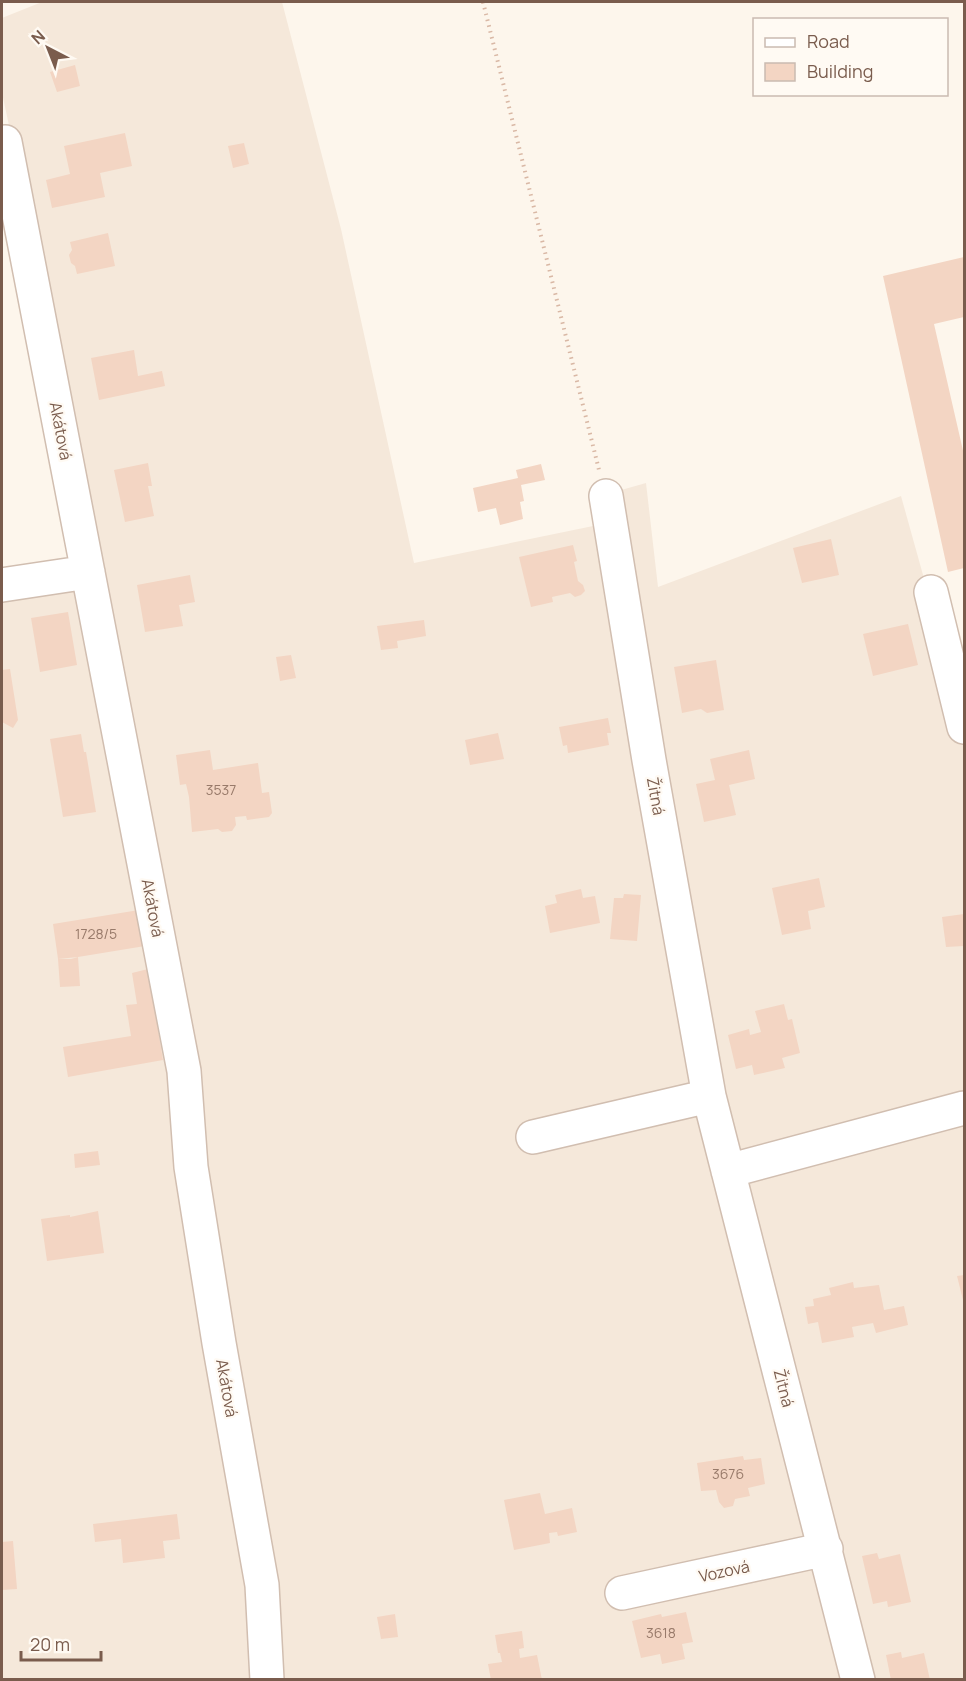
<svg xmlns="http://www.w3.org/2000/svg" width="966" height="1681" font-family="Manrope,sans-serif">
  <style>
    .residential { fill: #f5e8da }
    .building { fill: #f3d5c3 }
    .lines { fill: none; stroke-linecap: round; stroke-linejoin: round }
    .minor-casing { stroke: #d1beb0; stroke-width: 36 }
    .path { stroke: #d9b8a5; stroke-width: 4; stroke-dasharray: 1.5 4.5; stroke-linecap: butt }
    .minor { stroke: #fff; stroke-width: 33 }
    .labels { text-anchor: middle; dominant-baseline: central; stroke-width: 4.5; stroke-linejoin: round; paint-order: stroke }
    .number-label { font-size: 14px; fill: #987a6a }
    .street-label { font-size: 16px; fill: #7a5c4d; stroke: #fffaf3 }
  </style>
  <rect width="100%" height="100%" fill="#fdf6ec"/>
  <path class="residential" d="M42,2H282L341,229L414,563L598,525L593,498L646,483L658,587L901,496L964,722V1679H2V589L106,574L2,93V18Z"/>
  <path class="building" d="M75,65L80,86L57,92L50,72Z
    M125,133L132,166L100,173L105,197L52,208L46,180L70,174L64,146Z
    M244,143L249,164L233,168L228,146Z
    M108,233L115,266L77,274L75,266L71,263L69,255L72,250L70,242Z
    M964,257V317L934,324L964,455V568L948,572L883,276Z
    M134,350L138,376L162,371L165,386L99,400L91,358Z
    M148,463L152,486H148L154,516L125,522L114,470Z
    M541,464L545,480L521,485L524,501L520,502L523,519L500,525L496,508L478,512L473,488L518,478L516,470Z
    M831,539L839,575L802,583L793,548Z
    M573,545L577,561L574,562L578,581L583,585L585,591L581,595L575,597L570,593L552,597L553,602L531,607L519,557Z
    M190,575L195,602L179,605L183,626L145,632L137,585Z
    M68,612L77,665L40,672L31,618Z
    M424,620L426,636L397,641L398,648L381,650L377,626Z
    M908,624L918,665L873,676L863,634Z
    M291,655L296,678L280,681L276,657Z
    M716,660L724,710L707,713L701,709L682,713L674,667Z
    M10,669L18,720L13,728L2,722V670Z
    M608,718L611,733H607L609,745L568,753L567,745L563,746L559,727Z
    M498,733L504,759L470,765L465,740Z
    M81,734L84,752H86L96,812L63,817L50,739Z
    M210,750L213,770L258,763L262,793L269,792L272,813L269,817L247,820L246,816L235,817L236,825L232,831L222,832L218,829L192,832L189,797L186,784L180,785L176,755Z
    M749,750L755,779L729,785L736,815L704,822L696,784L715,780L710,759Z
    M819,878L825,907L808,911L811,929L782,935L772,888Z
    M581,889L583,898L595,896L600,923L550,933L545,906L557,903L555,895Z
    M624,894L641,895L637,941L610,939L614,898H623Z
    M139,910L145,946L78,957L80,986L60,987L58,959H71L78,957L58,959L53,924Z
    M964,914V946L946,947L942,917Z
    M148,969L163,1060L68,1077L63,1047L131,1036L126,1005L137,1004L132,973Z
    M784,1004L788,1020L792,1019L800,1053L782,1058L785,1068L754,1075L752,1065L736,1069L728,1035L749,1029L750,1035L761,1032L755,1011Z
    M98,1151L100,1165L75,1168L74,1154Z
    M98,1211L104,1253L47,1261L41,1219L70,1215V1217Z
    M964,1275V1304L957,1276Z
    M853,1282L854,1288L879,1285L884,1310L904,1306L908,1325L876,1333L873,1323L852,1327L854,1337L822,1343L818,1322L808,1324L805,1307L814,1306L813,1299L831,1295L829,1288Z
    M743,1456L744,1460L761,1458L765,1484L748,1488L750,1496L735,1499L733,1506L724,1508L719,1502L716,1490L701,1491L697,1463Z
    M540,1493L545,1514L572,1508L577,1532L558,1536L557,1532L549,1533L550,1543L514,1550L504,1500Z
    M177,1514L180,1539L163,1541L165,1558L123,1563L121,1539L95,1542L93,1524Z
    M13,1541L17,1589L2,1590V1542Z
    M877,1553L879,1559L900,1554L911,1602L888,1607L887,1601L873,1604L862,1556Z
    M686,1612L693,1642L682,1644L685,1659L662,1664L660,1654L641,1658L632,1621L661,1614L662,1617Z
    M395,1614L398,1637L381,1639L377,1617Z
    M522,1631L524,1648L519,1649L520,1658L537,1655L542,1680H491L488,1664L502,1662L500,1653H498L495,1635Z
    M901,1652L902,1658L924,1653L930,1680H891L886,1655Z"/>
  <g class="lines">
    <g class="minor-casing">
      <path id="minor" d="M5,142L184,1071L191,1167L219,1343L262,1585L267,1680
        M606,496L649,760L709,1096
        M2,585L88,572
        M931,592L964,727
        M533,1137L709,1096L858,1680
        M728,1171L964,1108
        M622,1593L826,1549"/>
    </g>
    <path class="path" d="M483,2L599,470"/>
    <use href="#minor" class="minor"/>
  </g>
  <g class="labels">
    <g class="number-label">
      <text x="221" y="789">3537</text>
      <text x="96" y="933">1728/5</text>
      <text x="728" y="1473">3676</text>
      <text x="661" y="1632">3618</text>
    </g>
    <g class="street-label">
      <text transform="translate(61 431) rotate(79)">Akátová</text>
      <text transform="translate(656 796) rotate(80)">Žitná</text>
      <text transform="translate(153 908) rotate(79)">Akátová</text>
      <text transform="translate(227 1388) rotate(80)">Akátová</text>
      <text transform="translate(784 1388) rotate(76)">Žitná</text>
      <text transform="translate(724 1571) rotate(-12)">Vozová</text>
    </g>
  </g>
  <rect width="966" height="1681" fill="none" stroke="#7a5c4d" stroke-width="6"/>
  <rect x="753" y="18" width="195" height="78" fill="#fffaf3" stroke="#cabbb1" stroke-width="1.5"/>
  <rect x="765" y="38" width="30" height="9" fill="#ffffff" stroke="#cabbb1" stroke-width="1.5"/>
  <text x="807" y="48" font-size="18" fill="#7a5c4d">Road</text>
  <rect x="765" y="63" width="30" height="18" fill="#f3d5c3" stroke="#cabbb1" stroke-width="1.5"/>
  <text x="807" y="78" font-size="18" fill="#7a5c4d">Building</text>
  <g transform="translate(48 48) rotate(318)" stroke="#fffaf3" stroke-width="4.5" paint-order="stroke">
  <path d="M0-4.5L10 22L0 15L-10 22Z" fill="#7a5c4d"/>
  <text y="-9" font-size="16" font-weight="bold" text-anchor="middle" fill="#7a5c4d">N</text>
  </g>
  <path d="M21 1651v9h80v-9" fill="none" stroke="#7a5c4d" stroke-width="3"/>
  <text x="30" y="1651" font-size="18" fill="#7a5c4d" stroke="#fffaf3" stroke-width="4.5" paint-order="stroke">20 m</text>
</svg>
